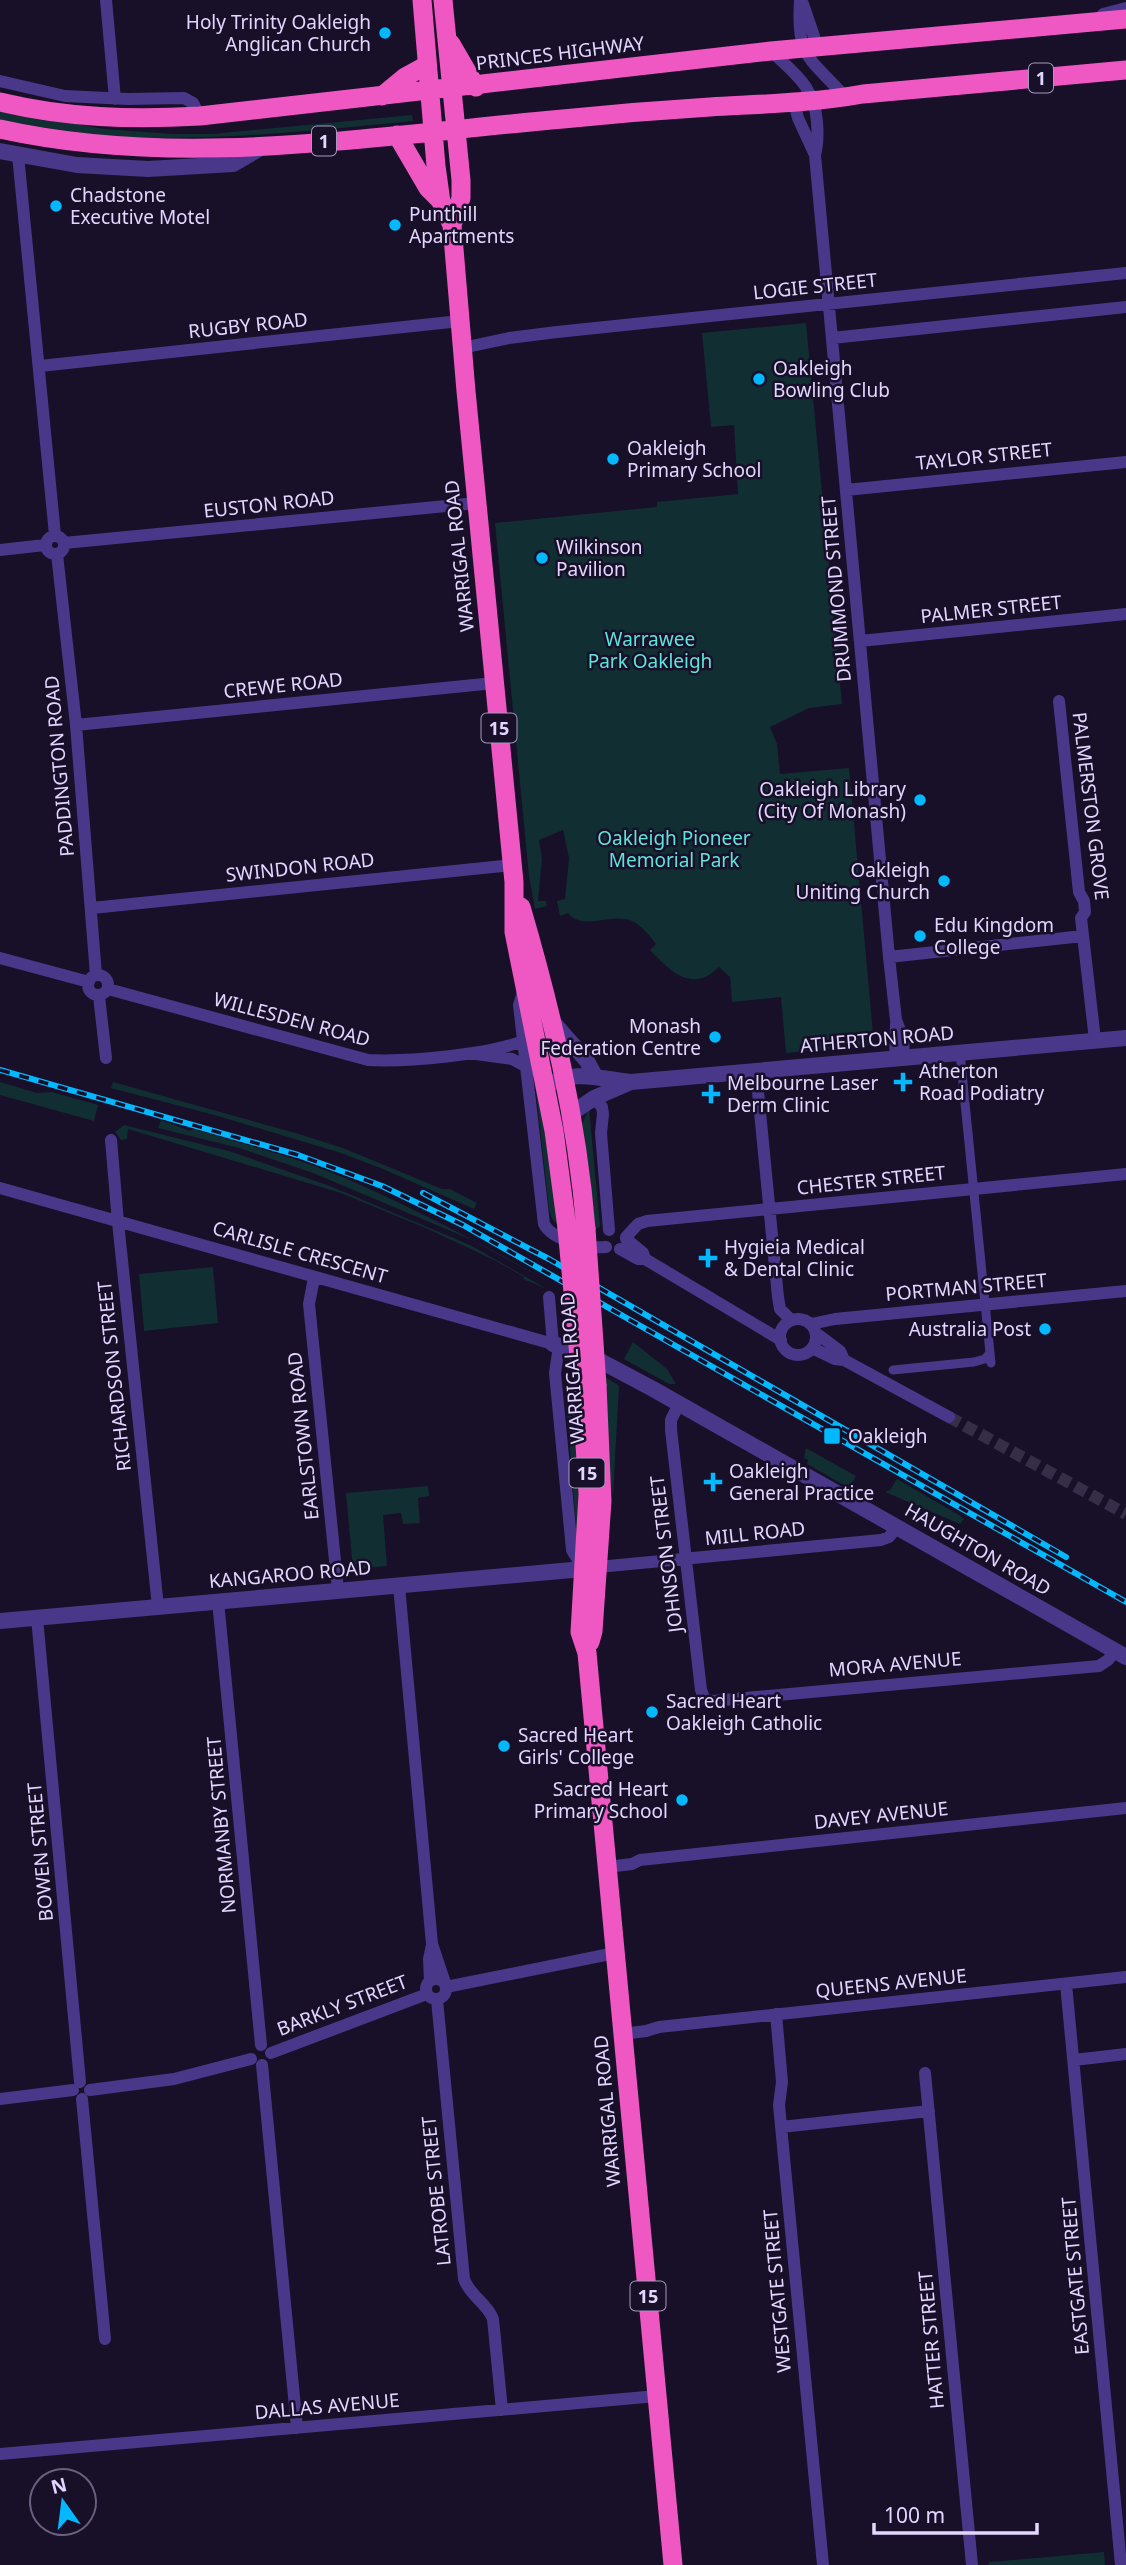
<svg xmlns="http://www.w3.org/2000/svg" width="1126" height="2565" font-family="'Noto Sans',sans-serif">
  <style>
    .green { fill: #112e33 }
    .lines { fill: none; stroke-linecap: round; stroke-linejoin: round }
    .minor-tunnel { stroke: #362d48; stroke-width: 12; stroke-dasharray: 12 6; stroke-linecap: butt }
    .pedestrian { stroke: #493889; stroke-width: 9 }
    .minor { stroke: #493889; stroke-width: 12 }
    .tertiary { stroke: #493889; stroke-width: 16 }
    .trunk { stroke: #ef57c2; stroke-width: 19 }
    .rail-casing { stroke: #02b8ff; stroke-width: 6 }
    .rail { stroke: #180f28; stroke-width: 3.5; stroke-dasharray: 10; stroke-linecap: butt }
    .trunk-bridge { stroke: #ef57c2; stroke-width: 19 }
    .poi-dot { fill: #02b8ff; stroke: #180f28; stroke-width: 2.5 }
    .labels { text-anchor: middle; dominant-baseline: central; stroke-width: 5; stroke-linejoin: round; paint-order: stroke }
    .shield { fill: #180f28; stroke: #a59abe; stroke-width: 2 }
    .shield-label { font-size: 18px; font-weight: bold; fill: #e2d6ff }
    .poi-label { font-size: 19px; fill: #e2d6ff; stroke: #180f28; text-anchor: start }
    .street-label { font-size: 19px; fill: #e2d6ff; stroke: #180f28 }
    .park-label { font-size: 19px; fill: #5ce5db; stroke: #180f28 }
  </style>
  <rect width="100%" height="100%" fill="#180f28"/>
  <path class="green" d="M0,110L104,129L173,134H212L412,115L413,121C321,130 219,141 126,137C84,135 42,127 0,120Z
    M806,323L842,704L809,708L770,727L777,744L780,774L849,768L874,1045L786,1053L781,997L732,1002L730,977L719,967C692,994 670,971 650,950L656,944C649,935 642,926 632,921C611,912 584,932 568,913L560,916L557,901L565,899L569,858L563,830L539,840L542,859L538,901H546L547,906L535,909L529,876L495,523L657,507V502L738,494L734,425L711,427L702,333Z
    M0,1082L37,1093L52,1092L98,1105L94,1121L0,1095Z
    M113,1082L299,1134L343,1148L442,1189H450L477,1203L474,1209L383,1169L341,1153L218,1116L111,1088Z
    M535,1083L540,1098L558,1225L552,1219L549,1209Z
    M589,1108L600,1226L593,1232L581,1126Z
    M161,1120L190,1131L193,1129C243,1144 296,1157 345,1178C418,1210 488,1247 558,1287L472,1240L313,1173L239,1148L158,1128Z
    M124,1125L229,1151L330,1186L470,1245L547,1289L523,1279L524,1277L496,1261L428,1229L341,1193L128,1129L127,1139L121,1140L115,1132Z
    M213,1267L218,1323L144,1331L139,1274Z
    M633,1342L667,1369L676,1384H669L624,1359Z
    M604,1376L619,1386L613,1496L610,1477Z
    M576,1411L579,1466L577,1540L567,1412Z
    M806,1448L856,1476L849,1488L807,1464L808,1460L804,1458Z
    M897,1479L959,1515L964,1519L960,1524L885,1492L890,1490Z
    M428,1486L429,1496L418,1498L420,1523L403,1524L401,1513L383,1515L387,1566L353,1569L346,1493Z
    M1104,2552L1105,2565H988L989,2562Z"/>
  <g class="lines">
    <path class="minor-tunnel" d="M949,1417L1126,1514"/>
    <path class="pedestrian" d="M960,1053L991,1363
      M893,1370L974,1362L985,1359L990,1353"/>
    <path class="minor" d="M106,0L115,99
      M800,0C796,59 810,57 845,97
      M803,4L818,48
      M1103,14L1126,8
      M771,51C796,75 814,86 817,122C818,134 818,144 815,155
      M0,81L65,96L128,99L184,98L193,103L200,116
      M794,102L798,118L815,155L889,957L896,1020L903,1038L904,1058
      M18,155L55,535
      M832,338L1126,307
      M462,348L509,338L557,332L1126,273
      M40,366L460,321
      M846,490L1126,462
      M46 545a9 9 0 1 1 18 0a9 9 0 1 1-18 0Z
      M64,543L477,503
      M0,550L45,545
      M57,554L76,725L96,975
      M860,641L1126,614
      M1059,701L1079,892L1084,901L1085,912L1081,918L1095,1040
      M76,725L494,683
      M92,908L512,865
      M889,957L1083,936
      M0,958L89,982
      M88 985a10 10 0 1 1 20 0a10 10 0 1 1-20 0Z
      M108,989L368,1060C407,1062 487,1055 523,1041
      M524,989L519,1005L544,1224C552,1240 589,1249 606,1247
      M99,996L106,1058
      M476,1054L512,1059L527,1067
      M895,1059L896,1024
      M756,1071L778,1297L780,1309L791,1320
      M594,1098L602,1107L603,1114L601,1133L609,1230
      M111,1140L118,1222L158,1607
      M0,1188L553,1344L549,1297
      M626,1237L638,1224L647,1221L1126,1174
      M626,1239L643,1253L645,1259
      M620,1249L638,1259H645L781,1340
      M314,1278L309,1304L338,1590
      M780 1337a18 18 0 1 1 36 0a18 18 0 1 1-36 0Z
      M811,1324L835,1319L1126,1291
      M816,1333L840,1351L844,1360
      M559,1346L555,1373L572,1550L583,1568
      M812,1348L835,1359L844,1360L949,1417
      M679,1404L671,1420V1430L701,1690L705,1700L713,1701L1099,1666L1108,1660L1115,1651
      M598,1567L881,1540L889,1537L897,1527
      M399,1586L432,1944L445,1983
      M218,1601L261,2045
      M37,1618L80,2082
      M607,1867L632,1864L640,1860L1126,1808
      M426 1989a10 10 0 1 1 20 0a10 10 0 1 1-20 0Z
      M430,1981L429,1959L432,1945
      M1066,1984L1121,2565
      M446,1987L615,1953
      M437,2000L464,2279C470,2296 487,2303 493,2319L502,2410
      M776,2014L782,2082L779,2105L823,2565
      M623,2034L646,2031L659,2027L1126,1977
      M271,2053L427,1994
      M1074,2060L1126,2054
      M262,2065L297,2428
      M925,2073L972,2565
      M90,2090L174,2079L251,2059
      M0,2099L73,2090
      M82,2099L105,2339
      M781,2127L929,2111
      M0,2454L657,2396"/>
    <path class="tertiary" d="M0,151L77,165L148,169L233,164L264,146
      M552,1021L587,1061L595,1076
      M545,1087C573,1068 600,1079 631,1082L1126,1038
      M572,1113L594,1098L631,1082
      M553,1344L589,1355L653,1389L1126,1657
      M0,1621L583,1569"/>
    <path class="trunk" d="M422,0L436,166L441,202L452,225L466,391L514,882V932L554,1131L567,1228
      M443,0L461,180V198L452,225
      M451,44L476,87
      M382,96L405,77L427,65
      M0,102C67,118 132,120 200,116L771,51L1126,19
      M0,129C185,170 376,135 563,119C612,114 661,110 710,107C761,104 813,103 863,94L1126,70
      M397,135L428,188L441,201
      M521,907C552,1013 577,1119 586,1229
      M581,1378L588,1494L580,1632L587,1653L673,2565
      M590,1642L593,1631L602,1501L597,1385"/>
    <g class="rail-casing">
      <path id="rail" d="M0,1070L298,1155L382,1186L463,1225L1126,1602
        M423,1193L549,1259L1066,1557"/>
    </g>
    <use href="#rail" class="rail"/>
    <path class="trunk-bridge" d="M567,1228L581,1378
      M586,1229L597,1385"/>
  </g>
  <g class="poi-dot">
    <circle cx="385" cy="33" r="7"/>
    <circle cx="56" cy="206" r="7"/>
    <circle cx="395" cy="225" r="7"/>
    <circle cx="759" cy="379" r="7"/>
    <circle cx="613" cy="459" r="7"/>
    <circle cx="542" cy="558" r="7"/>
    <circle cx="920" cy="800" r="7"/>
    <circle cx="944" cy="881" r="7"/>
    <circle cx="920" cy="936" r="7"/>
    <circle cx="715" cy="1037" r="7"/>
    <path d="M899.5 1071.5h7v7h7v7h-7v7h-7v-7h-7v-7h7z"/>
    <path d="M707.5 1083.5h7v7h7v7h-7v7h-7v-7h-7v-7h7z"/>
    <path d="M704.5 1247.5h7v7h7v7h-7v7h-7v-7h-7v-7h7z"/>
    <circle cx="1045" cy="1329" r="7"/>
    <rect x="823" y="1427" width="18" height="18" rx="3.5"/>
    <path d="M709.5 1471.5h7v7h7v7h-7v7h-7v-7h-7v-7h7z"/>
    <circle cx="652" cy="1712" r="7"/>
    <circle cx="504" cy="1746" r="7"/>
    <circle cx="682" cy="1800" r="7"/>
  </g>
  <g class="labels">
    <g class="shield">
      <rect x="1029" y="63.5" width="24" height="29" rx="5"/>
      <rect x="312" y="126.5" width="24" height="29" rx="5"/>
      <rect x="481.5" y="713.5" width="35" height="29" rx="5"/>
      <rect x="569.5" y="1458.5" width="35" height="29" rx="5"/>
      <rect x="630.5" y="2281.5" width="35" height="29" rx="5"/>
    </g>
    <g class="shield-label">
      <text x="1041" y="78">1</text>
      <text x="324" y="141">1</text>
      <text x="499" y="728">15</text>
      <text x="587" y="1473">15</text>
      <text x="648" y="2296">15</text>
    </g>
    <g class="poi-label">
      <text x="371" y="22" text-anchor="end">Holy Trinity Oakleigh<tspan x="371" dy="22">Anglican Church</tspan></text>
      <text x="70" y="195">Chadstone<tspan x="70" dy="22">Executive Motel</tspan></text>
      <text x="409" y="214">Punthill<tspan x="409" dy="22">Apartments</tspan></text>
      <text x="773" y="368">Oakleigh<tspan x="773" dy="22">Bowling Club</tspan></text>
      <text x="627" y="448">Oakleigh<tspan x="627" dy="22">Primary School</tspan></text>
      <text x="556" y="547">Wilkinson<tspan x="556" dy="22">Pavilion</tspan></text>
      <text x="906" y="789" text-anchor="end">Oakleigh Library<tspan x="906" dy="22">(City Of Monash)</tspan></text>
      <text x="930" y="870" text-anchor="end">Oakleigh<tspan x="930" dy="22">Uniting Church</tspan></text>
      <text x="934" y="925">Edu Kingdom<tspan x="934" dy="22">College</tspan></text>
      <text x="701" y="1026" text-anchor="end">Monash<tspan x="701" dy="22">Federation Centre</tspan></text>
      <text x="919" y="1071">Atherton<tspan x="919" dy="22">Road Podiatry</tspan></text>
      <text x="727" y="1083">Melbourne Laser<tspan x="727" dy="22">Derm Clinic</tspan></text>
      <text x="724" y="1247">Hygieia Medical<tspan x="724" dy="22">&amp; Dental Clinic</tspan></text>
      <text x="1031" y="1329" text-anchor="end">Australia Post</text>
      <text x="848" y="1436">Oakleigh</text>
      <text x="729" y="1471">Oakleigh<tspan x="729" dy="22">General Practice</tspan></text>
      <text x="666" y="1701">Sacred Heart<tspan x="666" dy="22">Oakleigh Catholic</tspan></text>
      <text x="518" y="1735">Sacred Heart<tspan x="518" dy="22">Girls' College</tspan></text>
      <text x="668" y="1789" text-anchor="end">Sacred Heart<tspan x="668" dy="22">Primary School</tspan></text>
    </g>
    <g class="street-label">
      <text transform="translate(560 53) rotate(-7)">PRINCES HIGHWAY</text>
      <text transform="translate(815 286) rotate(-6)">LOGIE STREET</text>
      <text transform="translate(248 325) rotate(-6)">RUGBY ROAD</text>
      <text transform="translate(984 456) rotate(-6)">TAYLOR STREET</text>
      <text transform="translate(269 504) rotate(-6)">EUSTON ROAD</text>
      <text transform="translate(459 556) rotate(-96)">WARRIGAL ROAD</text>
      <text transform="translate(836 589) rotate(-95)">DRUMMOND STREET</text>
      <text transform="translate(991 609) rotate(-6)">PALMER STREET</text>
      <text transform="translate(283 685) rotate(-6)">CREWE ROAD</text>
      <text transform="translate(59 766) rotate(-95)">PADDINGTON ROAD</text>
      <text transform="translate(1091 806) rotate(83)">PALMERSTON GROVE</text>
      <text transform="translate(300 867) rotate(-6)">SWINDON ROAD</text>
      <text transform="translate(292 1019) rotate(15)">WILLESDEN ROAD</text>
      <text transform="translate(877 1039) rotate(-5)">ATHERTON ROAD</text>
      <text transform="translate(871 1180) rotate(-6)">CHESTER STREET</text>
      <text transform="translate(300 1252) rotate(16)">CARLISLE CRESCENT</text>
      <text transform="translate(966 1287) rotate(-5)">PORTMAN STREET</text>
      <text transform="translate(572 1368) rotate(-94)">WARRIGAL ROAD</text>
      <text transform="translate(114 1376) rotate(-96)">RICHARDSON STREET</text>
      <text transform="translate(303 1436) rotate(-96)">EARLSTOWN ROAD</text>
      <text transform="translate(755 1533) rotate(-6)">MILL ROAD</text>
      <text transform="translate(978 1549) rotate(30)">HAUGHTON ROAD</text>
      <text transform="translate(666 1554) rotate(-97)">JOHNSON STREET</text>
      <text transform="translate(290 1574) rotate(-5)">KANGAROO ROAD</text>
      <text transform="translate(895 1664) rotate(-5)">MORA AVENUE</text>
      <text transform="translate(881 1815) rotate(-6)">DAVEY AVENUE</text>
      <text transform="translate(221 1825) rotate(-95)">NORMANBY STREET</text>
      <text transform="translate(40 1852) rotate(-95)">BOWEN STREET</text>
      <text transform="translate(891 1983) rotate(-6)">QUEENS AVENUE</text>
      <text transform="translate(342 2005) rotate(-21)">BARKLY STREET</text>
      <text transform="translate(607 2111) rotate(-95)">WARRIGAL ROAD</text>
      <text transform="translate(436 2191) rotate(-96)">LATROBE STREET</text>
      <text transform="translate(1075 2276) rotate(-95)">EASTGATE STREET</text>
      <text transform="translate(777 2291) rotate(-95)">WESTGATE STREET</text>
      <text transform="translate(931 2340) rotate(-95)">HATTER STREET</text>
      <text transform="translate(327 2406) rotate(-5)">DALLAS AVENUE</text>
    </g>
    <g class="park-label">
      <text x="650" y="639">Warrawee<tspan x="650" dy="22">Park Oakleigh</tspan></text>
      <text x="674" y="838">Oakleigh Pioneer<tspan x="674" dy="22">Memorial Park</tspan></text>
    </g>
  </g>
  <g transform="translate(63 2502) rotate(346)"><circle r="33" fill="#180f28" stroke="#695f7e" stroke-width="2"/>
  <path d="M0-5L12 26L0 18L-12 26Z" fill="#02b8ff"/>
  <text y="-10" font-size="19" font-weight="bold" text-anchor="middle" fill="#e2d6ff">N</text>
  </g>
  <path d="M874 2523v10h163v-10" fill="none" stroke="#e2d6ff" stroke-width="3.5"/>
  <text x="884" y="2523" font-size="21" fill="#e2d6ff" stroke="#180f28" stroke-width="5" paint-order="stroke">100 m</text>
</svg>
